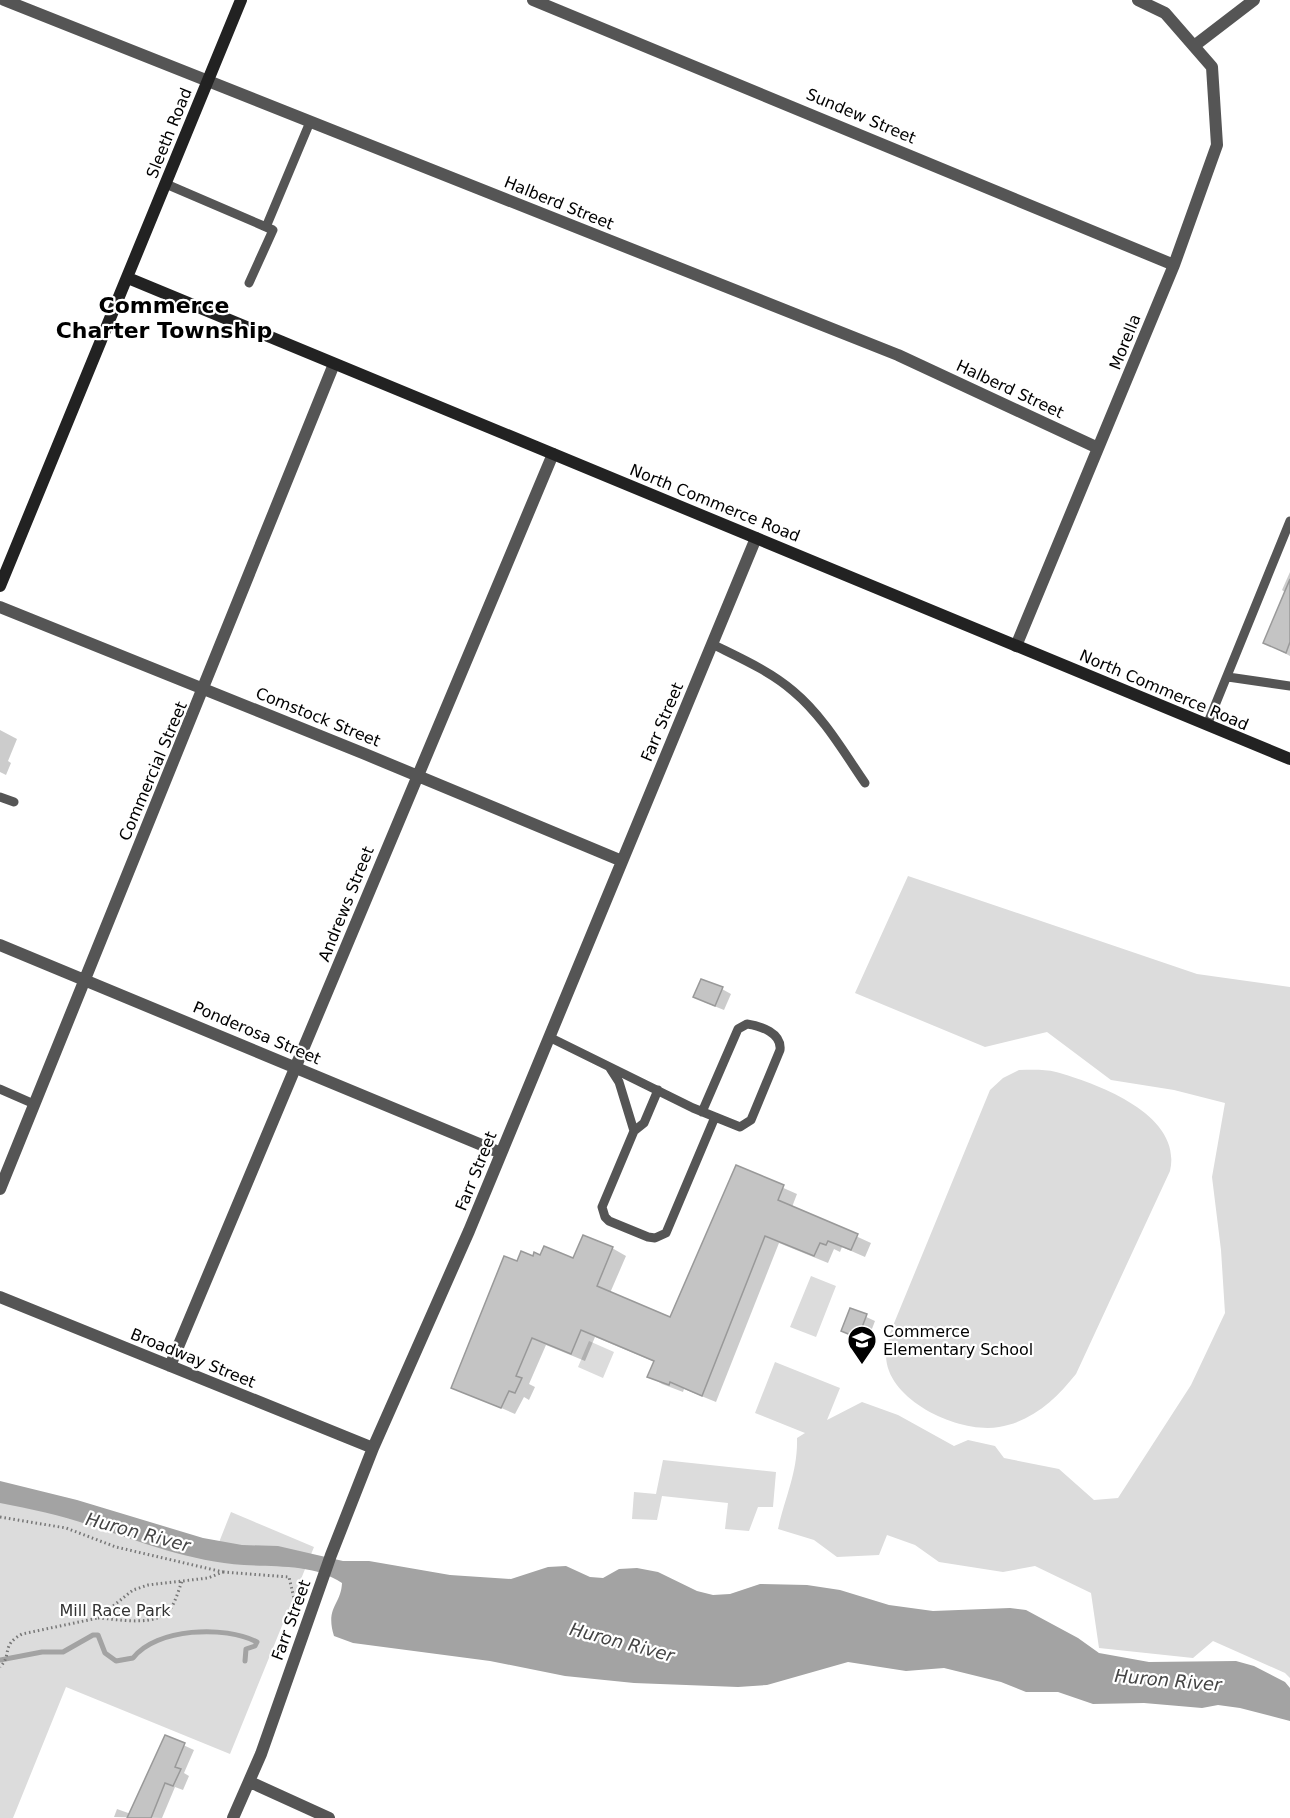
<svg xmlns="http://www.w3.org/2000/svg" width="1290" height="1818" font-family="'DejaVu Sans',sans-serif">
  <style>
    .green { fill: #dcdcdc }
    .water { fill: #a3a3a3 }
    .shadow { fill: #0003 }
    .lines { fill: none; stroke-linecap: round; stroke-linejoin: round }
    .stream { stroke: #a3a3a3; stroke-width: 5 }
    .building { fill: #c4c4c4; stroke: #999; stroke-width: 1.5 }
    .path { stroke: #777; stroke-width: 3; stroke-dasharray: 1.5 3; stroke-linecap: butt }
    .lane { stroke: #555; stroke-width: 9 }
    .street { stroke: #555; stroke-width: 12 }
    .secondary { stroke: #222; stroke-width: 12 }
    .labels { text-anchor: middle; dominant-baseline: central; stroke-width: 4.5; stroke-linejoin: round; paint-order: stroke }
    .street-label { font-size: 16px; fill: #000; stroke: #fff }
    .poi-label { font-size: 16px; fill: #000; stroke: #fff; text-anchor: start }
    .park-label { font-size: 16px; fill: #333; stroke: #fff }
    .water-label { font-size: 18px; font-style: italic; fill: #444; stroke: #fff }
    .district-label { font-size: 22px; font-weight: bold; fill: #000; stroke: #fff }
  </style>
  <rect width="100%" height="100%" fill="#fff"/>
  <path class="green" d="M908,876L1197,974L1290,987V1678L1285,1673L1213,1641L1193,1658L1099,1648L1091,1593L1035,1566L1003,1572L939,1562L915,1545L887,1535L879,1555L837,1557L814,1540L778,1529C785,1497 798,1472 797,1438L805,1433L755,1413L775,1362L840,1388L827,1420L862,1402L898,1415L954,1446L968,1440L995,1446L1004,1458L1059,1469L1094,1500L1118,1498L1191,1385L1225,1313L1221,1250L1212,1177L1225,1103L1174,1090L1111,1080L1047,1032L985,1047L855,993Z
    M1019,1070C1030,1070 1044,1069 1056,1072C1099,1084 1183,1115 1170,1171L1076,1374C1056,1399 1033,1421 999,1427C960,1434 887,1401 886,1356C885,1349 889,1340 890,1333L990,1090L1003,1078Z
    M811,1276L836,1286L816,1337L790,1327Z
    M589,1341L614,1352L603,1378L578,1367Z
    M663,1460L776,1472L773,1507H758L749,1531L725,1529L728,1503L662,1496L657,1520L632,1519L634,1492L656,1494Z
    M0,1495L214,1555L231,1512L314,1547L230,1754L66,1687L13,1818H0Z"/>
  <path class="water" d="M0,1481L77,1500L203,1538L242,1545L278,1546L343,1561H369L450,1575L511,1579L548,1567L566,1566L590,1577L603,1578L619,1569L637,1568L658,1572L697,1591L713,1595L730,1594L760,1584L807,1585L840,1590L889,1605L933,1611L1010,1608L1026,1610L1078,1638L1099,1653L1149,1662L1236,1661L1254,1666L1285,1682L1290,1688V1721L1240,1708L1218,1705L1202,1708L1144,1703L1093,1704L1058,1692H1026L1001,1682L944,1668L906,1671L848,1662L767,1685L738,1687L634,1683L565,1676L490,1661L353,1643L334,1636C325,1607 341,1605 342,1583C314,1564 277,1567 244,1565C191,1562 139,1541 89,1525C61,1515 30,1509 0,1503Z"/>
  <path class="shadow" d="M1290,572V656L1265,643L1286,593L1282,590Z
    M0,730L17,739L8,761L11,763L6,775L0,772Z
    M722,989L731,994L724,1010L704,1002Z
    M736,1167L797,1194L792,1207L871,1243L865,1257L842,1247L840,1252L834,1249L828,1263L779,1243L716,1402L684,1389L683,1392L662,1384L649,1376L655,1362L595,1337L585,1361L546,1345L529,1384L535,1387L529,1400L524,1397L515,1414L453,1387L518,1263L534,1258L574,1260L612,1248L626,1256L610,1293L671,1319Z
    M851,1310L875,1321L867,1342L843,1331Z
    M166,1737L194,1750L184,1773L189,1776L183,1790L175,1787L162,1818L114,1817L117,1809L131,1814Z"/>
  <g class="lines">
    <path class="stream" d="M0,1660L42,1652H63L93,1635H98L105,1653L116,1661L133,1658C156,1628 225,1625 257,1642L255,1646L246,1649L245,1661"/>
  </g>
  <path class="building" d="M1290,579V642L1286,653L1263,643Z
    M701,979L723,987L715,1006L693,997Z
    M736,1165L784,1185L778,1200L858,1234L851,1250L828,1241L826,1245L820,1243L814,1256L765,1236L702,1396L670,1382L669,1385L647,1377L654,1361L581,1330L571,1354L532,1338L516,1376L522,1378L515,1393L509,1391L501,1408L451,1388L504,1256L517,1261L521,1251L533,1256L534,1252L540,1255L544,1246L573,1258L583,1235L613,1247L597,1286L670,1317Z
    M850,1308L867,1314L858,1338L841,1331Z
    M165,1735L185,1743L175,1767L181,1769L173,1786L165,1783L151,1818H127Z"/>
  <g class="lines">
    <path class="path" d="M0,1517L66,1528L116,1547L223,1572L208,1578L148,1585L133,1590L98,1618L22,1634C0,1646 13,1654 0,1667
      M223,1572L289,1577L295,1603L291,1621
      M98,1618C119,1619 157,1628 171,1608C176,1600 179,1589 182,1581"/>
    <path class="lane" d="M166,184L266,227L310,122
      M249,283L273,230L266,227
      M712,644C740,658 770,671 793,691C823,716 843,751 865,783
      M1228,677L1290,686
      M1207,725L1290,521
      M0,797L14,802
      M549,1037L693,1108L740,1127L751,1120L780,1050C782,1033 761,1026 747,1024L738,1029L702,1112
      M610,1068L619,1082L634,1131
      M0,1089L34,1104
      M658,1090L644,1123L634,1131L602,1207L605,1217L609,1221L648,1237L655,1238L666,1233L715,1117"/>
    <path class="street" d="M4,0L898,355L1098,448
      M533,0L1174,265
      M1194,46L1254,0
      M0,607L365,754L622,861
      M1016,646L1174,265L1217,145L1212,67L1165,13L1138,0
      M0,945L501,1153
      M0,1189L334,364
      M0,1297L373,1448
      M170,1366L553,454
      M250,1782L329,1818
      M233,1818L261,1754L331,1555L373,1448L469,1231L756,538"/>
    <path class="secondary" d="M128,278L1290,759
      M0,586L241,0"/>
  </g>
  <defs>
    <g id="school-pin" transform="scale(1.5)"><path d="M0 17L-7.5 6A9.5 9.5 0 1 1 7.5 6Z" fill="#000" stroke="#fff"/><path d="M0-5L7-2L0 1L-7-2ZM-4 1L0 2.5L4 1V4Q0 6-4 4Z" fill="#fff"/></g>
  </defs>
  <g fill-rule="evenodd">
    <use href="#school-pin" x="862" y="1340"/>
  </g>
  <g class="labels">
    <g class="street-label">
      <text transform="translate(861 116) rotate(23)">Sundew Street</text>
      <text transform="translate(169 133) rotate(-68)">Sleeth Road</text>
      <text transform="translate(559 203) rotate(22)">Halberd Street</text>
      <text transform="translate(1125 342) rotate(-68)">Morella</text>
      <text transform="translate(1010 389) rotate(25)">Halberd Street</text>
      <text transform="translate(715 503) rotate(22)">North Commerce Road</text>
      <text transform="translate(1164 690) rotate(23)">North Commerce Road</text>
      <text transform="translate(318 717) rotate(22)">Comstock Street</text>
      <text transform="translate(662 722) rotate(-67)">Farr Street</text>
      <text transform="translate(153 771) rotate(-67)">Commercial Street</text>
      <text transform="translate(346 904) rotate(-68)">Andrews Street</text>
      <text transform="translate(257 1033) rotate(23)">Ponderosa Street</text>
      <text transform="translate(476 1171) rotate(-68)">Farr Street</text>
      <text transform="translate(193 1358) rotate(22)">Broadway Street</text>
      <text transform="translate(291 1620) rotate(-70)">Farr Street</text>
    </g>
    <g class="poi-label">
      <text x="883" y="1331">Commerce<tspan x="883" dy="18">Elementary School</tspan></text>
    </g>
    <g class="park-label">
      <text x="115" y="1610">Mill Race Park</text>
    </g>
    <g class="water-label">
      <text transform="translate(138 1532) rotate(15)">Huron River</text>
      <text transform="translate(622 1642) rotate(15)">Huron River</text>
      <text transform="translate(1168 1680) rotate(5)">Huron River</text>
    </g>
    <g class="district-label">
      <text x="164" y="305">Commerce<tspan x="164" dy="25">Charter Township</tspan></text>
    </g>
  </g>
</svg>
